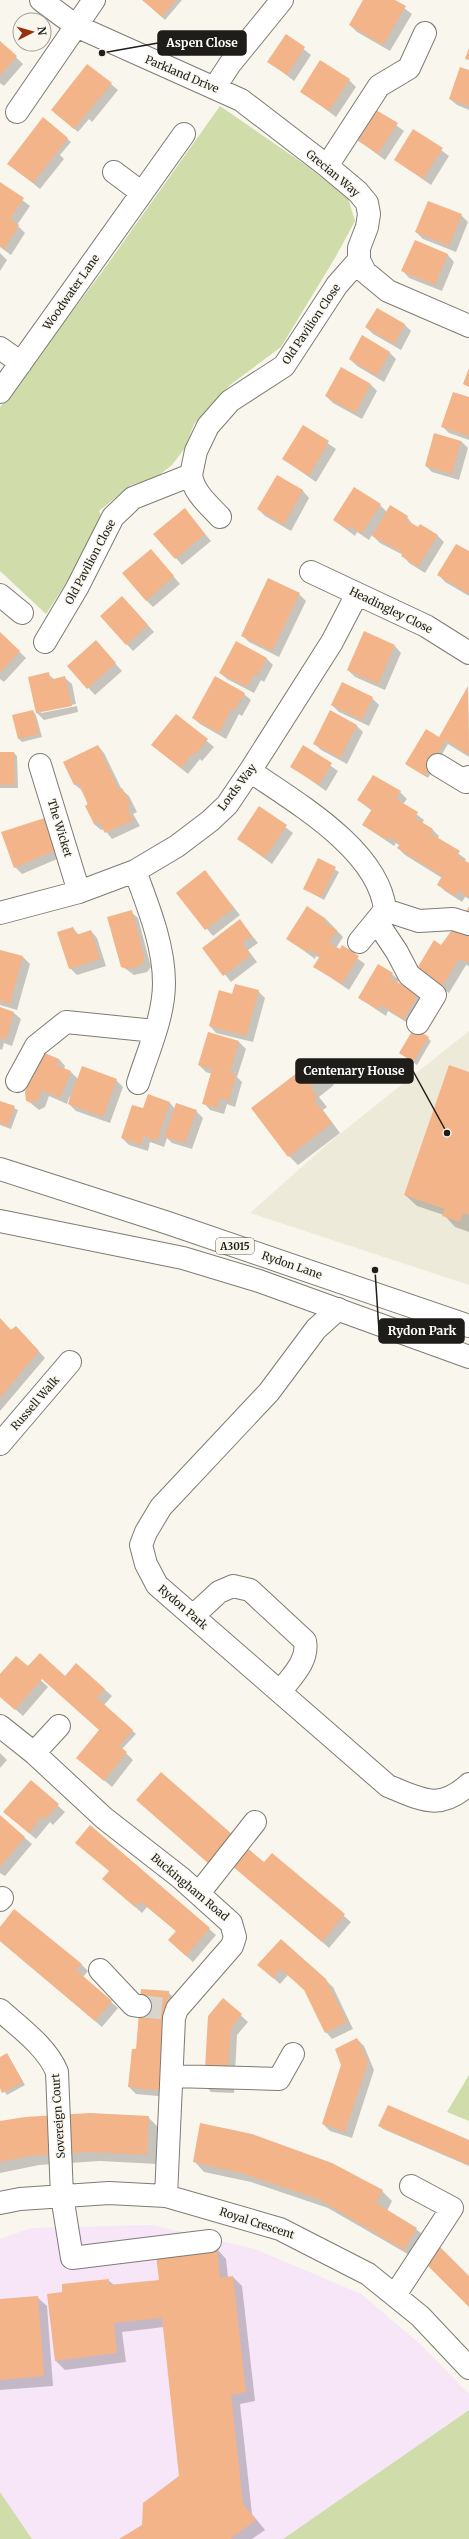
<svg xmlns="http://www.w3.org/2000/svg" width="469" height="2539" font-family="Merriweather,serif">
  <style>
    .built { fill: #eeead9 }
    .education { fill: #f6e6f8 }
    .green { fill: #d0ddab }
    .shadow { fill: #0003 }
    .building { fill: #f3b489 }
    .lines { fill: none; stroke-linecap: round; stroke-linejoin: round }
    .minor-tunnel { stroke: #d7d5cd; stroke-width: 22; stroke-dasharray: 22 11; stroke-linecap: butt }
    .minor-casing { stroke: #7d7b73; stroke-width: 24 }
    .major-casing { stroke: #7d7b73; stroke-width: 24 }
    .minor { stroke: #fff; stroke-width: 22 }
    .major { stroke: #fff; stroke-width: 22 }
    .labels { text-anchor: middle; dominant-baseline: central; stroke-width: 3; stroke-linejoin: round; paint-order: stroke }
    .shield { fill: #f8f6ed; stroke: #5f5e59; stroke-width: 1 }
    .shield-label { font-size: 10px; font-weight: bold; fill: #1e1d1a }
    .street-label { font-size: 11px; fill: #1e1d1a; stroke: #f8f6ed }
    .leader { fill: none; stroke: #1e1d1a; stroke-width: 1.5 }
    .callout-dot { fill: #1e1d1a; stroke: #f8f6ed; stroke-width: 1.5 }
    .callout { fill: #1e1d1a; stroke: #1e1d1a; stroke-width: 1.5 }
    .callout-label { font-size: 12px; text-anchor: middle; font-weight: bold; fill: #fff }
  </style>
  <rect width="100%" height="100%" fill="#f8f6ed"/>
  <path class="built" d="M469,1031V1285L250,1213L331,1141Z"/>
  <path class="education" d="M152,2225L255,2249L361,2294L419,2343L469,2394V2410L283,2539H0V2239L31,2228Z"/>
  <path class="green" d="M220,106L307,166L348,198L355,221L335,258L281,347L230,385L194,424L185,448L172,465L155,478L131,485L99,511L105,523L46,614L0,571V407L102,272Z
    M469,2075V2121L447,2112Z
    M469,2410V2539H283Z
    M0,2492L32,2539H0Z"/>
  <path class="shadow" d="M143,0H182L165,20Z
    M365,0H393L412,14L390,51L357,32L350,25Z
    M286,35L311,55L294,81L268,61Z
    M0,42L23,64L4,86L0,83Z
    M469,71V110L457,105L450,99Z
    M349,80L356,87L336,117L301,91Z
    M111,84L118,90L92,122L89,119L78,132L55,113Z
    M377,111L404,131L385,160L358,140Z
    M43,119L71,142L60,155L64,159L40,189L9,164Z
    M414,130L449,156L431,185L395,160Z
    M0,183L30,206L17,225L25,233L11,255L0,247Z
    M461,215L468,222L456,252L423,239L416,232Z
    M415,241L448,255L454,262L442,291L409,278L403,271Z
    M0,253L7,260L0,271Z
    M405,325L411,331L401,350L373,334L366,327Z
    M363,337L390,353L396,359L384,382L357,366L350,359Z
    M371,385L377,391L362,419L333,403L326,396Z
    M469,398V440L449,433L442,426Z
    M303,426L336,449L316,482L283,459Z
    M461,441L468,448L459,480L432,472L426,466Z
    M277,476L303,491L309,498L291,531L265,516L258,509Z
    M380,505L387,512L391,506L407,517L413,525L438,536L444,542L425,573L409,563L403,555L380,543L372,535L369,540L357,532L355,536L334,520Z
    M184,509L211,541L182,565L155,534Z
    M469,552V596L445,582L439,575Z
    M157,557L180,584L153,607L146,600Z
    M299,594L306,601L279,657L249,642L242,635Z
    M129,604L154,632L133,651L101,616Z
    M0,633L26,658L4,682L0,679Z
    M395,646L401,653L385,690L355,677L348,670Z
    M102,649L122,671L95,695L68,666Z
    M267,659L273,665L264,682L261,680L254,693L227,679L220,673Z
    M48,674L55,680L65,678L72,684L76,704L41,711V713L77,706L78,712L44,720L37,713L29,678Z
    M468,687L469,757L448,744L428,778L410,767L406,764L440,738Z
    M244,694L251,700L242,716L239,714L226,739L200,724L193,718Z
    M372,698L379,705L369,726L339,712L332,705Z
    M33,711L36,715L42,737L22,742L19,739Z
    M176,715L214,747L202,761L200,759L188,774L159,751Z
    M356,725L363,732L347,764L321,750L314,743Z
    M98,746L104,753L122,790L129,796L137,812L133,814L140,826L112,839L104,829L101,830L94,824L83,791L75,785L64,762Z
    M304,747L338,771L326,791L292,767Z
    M0,753H14L17,756L18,788H0Z
    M400,792L407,799L403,804L424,820L422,824L432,829L439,836L437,839L466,859L465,861L469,864V899L465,897L462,902L445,891L439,885L442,878L405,855L398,848L400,846L396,843L394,846L363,825L372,811L358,800Z
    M260,808L293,833L272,864L238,839Z
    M2,832L69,854L22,874L15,867Z
    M319,860L339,872L324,900L304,888Z
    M205,872L240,915L213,936L177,893Z
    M469,909V966L466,965L449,993L438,986L411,1025L388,1011L386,1016L359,998L392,974L399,980L397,983L406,988L442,946Z
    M131,912L138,918L151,967L147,972L134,975L122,966Z
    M326,919L343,937L336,948L340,951L342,947L365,964L349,990L315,967L320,958L316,956L315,959L288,939Z
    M240,921L258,943L248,950L257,962L231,982L204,948Z
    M73,928L79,935L91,931L97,938L106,966L77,975L70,968Z
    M0,951L23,957L30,964L17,1010L0,1005Z
    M258,991L265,998L253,1042L216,1033L210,1026L233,995Z
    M0,1008L14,1013L21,1019L12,1046L4,1043L2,1050L0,1049Z
    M209,1033L239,1042L246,1049L237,1077L242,1082L235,1107L227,1104L224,1114L210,1110L204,1103L212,1074L206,1072L199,1065Z
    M428,1038L431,1041L417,1065L400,1053Z
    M59,1059L65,1066L64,1069L71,1072L78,1079L116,1080L123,1087L110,1123L76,1111L69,1104L70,1095L67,1104L49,1096L45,1107L39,1110L27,1100Z
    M314,1061L334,1085L319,1097L327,1107L323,1110L340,1133L298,1165L289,1156Z
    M469,1073V1232L455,1227L444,1215L417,1206L405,1195Z
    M0,1102L18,1110L11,1129L0,1125Z
    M170,1103L175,1109L196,1111L203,1118L192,1149L172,1143L167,1138L164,1147L150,1142L148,1151L129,1145L122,1138L144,1110Z
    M0,1319L11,1331L23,1334L45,1358L0,1411Z
    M16,1657L48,1687L23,1716L0,1696V1675Z
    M76,1664L112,1696L104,1705L136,1734L122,1749L133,1760L112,1787L78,1758L101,1730L65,1677Z
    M0,1753L7,1760L0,1768Z
    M31,1781L65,1812L53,1825L50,1822L36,1839L11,1818Z
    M0,1817L32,1844L5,1876L0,1873Z
    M90,1826L216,1935L193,1962L176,1947L177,1932L147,1907L142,1913L111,1886L110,1872Z
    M272,1854L351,1922L329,1948L257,1886Z
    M0,1929L81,1964L88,1971L83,1977L118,2008L102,2027L0,1941Z
    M281,1940L333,1987L353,2029L332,2039L326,2032L306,1991L288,1975L280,1984L265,1971Z
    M168,1992L175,1999L168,2097L136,2094L129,2087L137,2050Z
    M223,1999L248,2022L237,2035L234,2093L211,2092L205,2085Z
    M357,2039L364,2046L374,2070L352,2138L330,2131L323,2124Z
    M7,2054L25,2085L7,2095L0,2086V2058Z
    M148,2117L158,2127L157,2164L100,2161L39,2165L0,2173V2122Z
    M380,2126L469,2141V2166L383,2129Z
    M195,2162L331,2164L382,2191L392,2201L387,2211L416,2229L423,2235L411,2256L328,2208L251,2182L204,2172Z
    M217,2249L226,2259L228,2277H233L242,2286L255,2401L240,2404L252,2514L265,2530L252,2539H121L143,2526L180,2477L164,2327L122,2332L126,2362L65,2370L56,2361L63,2293L108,2280L114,2285L160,2281Z
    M37,2297L47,2306L53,2386L0,2390V2300Z"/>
  <path class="building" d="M142,0H176L162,17Z
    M363,0H395L406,6L383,45L349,25Z
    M286,34L305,47L287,75L267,62Z
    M0,41L17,56L0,76Z
    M469,48V60L465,59Z
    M320,60L350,79L329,111L300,92Z
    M87,64L112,83L74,129L51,110Z
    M460,67L469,70V106L449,99Z
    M376,110L398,123L378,154L357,140Z
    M43,117L68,138L33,183L7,164Z
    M413,129L443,148L423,179L394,160Z
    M0,182L24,198L10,219L19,225L4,249L0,246Z
    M428,201L462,214L449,246L415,232Z
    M415,240L448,254L435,285L401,271Z
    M377,308L405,324L394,344L365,327Z
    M362,335L390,352L377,376L349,359Z
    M341,367L371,384L355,413L325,396Z
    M469,368V387L463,384Z
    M453,392L469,397V436L441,427Z
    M303,425L329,441L309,476L282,459Z
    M434,433L461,441L452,474L425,466Z
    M277,475L303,490L284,525L257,509Z
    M354,487L381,504L362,534L350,526L348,530L333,520Z
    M390,505L408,516L406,520L418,527L420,524L438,535L418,567L401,556L403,553L372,536Z
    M185,508L205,534L175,559L153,534Z
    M456,544L469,551V594L437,575Z
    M151,549L174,576L146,601L122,573Z
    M268,578L300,593L272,651L241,636Z
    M122,596L148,625L126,645L100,616Z
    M364,631L395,645L378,684L347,670Z
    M0,632L20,651L0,673Z
    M96,640L116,663L87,689L67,666Z
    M236,641L267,658L257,676L254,674L247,687L219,673Z
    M49,672L50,680L65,676L72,706L36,713L28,677Z
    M215,676L245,693L235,710L232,708L219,733L192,718Z
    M342,682L373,697L362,720L331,705Z
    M468,686L469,755L446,740L425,776L405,764L426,729L439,737Z
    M33,710L39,734L18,739L12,715Z
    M330,710L357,725L340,758L313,744Z
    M176,714L208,739L195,755L193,753L181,768L151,745Z
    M98,745L119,790L122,788L131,805L127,807L133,820L105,833L99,822L94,824L85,806L88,804L78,783L74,785L63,762Z
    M303,745L332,763L319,785L290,767Z
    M0,752H14L15,785H0Z
    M373,775L401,791L396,799L418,812L415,818L433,829L430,833L460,851L457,856L469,863V897L458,891L455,896L437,885L442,876L397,848L400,844L389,837L387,840L362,825L372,809L357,800Z
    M259,806L287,825L265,858L237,839Z
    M51,816L63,847L14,868L1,832Z
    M318,858L336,867L321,898L303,889Z
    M205,870L234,908L205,930L176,893Z
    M307,906L326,919L324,922L337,930L329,943L340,949L342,945L359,956L342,984L313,967L320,956L309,950L308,953L286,939Z
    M469,907V962L459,959L442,987L431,980L418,995L404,1019L381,1005L379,1010L358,998L378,964L393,973L390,978L406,987L434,940L441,945Z
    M132,910L145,960L140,966L127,969L121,967L107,917Z
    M240,919L252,936L242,943L251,955L223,976L202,948Z
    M73,927L76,935L91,930L100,959L69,969L57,932Z
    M0,950L23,956L10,1004L0,1001Z
    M235,984L259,990L246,1036L209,1026L219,990L232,994Z
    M0,1007L14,1012L6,1040L0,1038Z
    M414,1028L429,1037L413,1062L399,1053Z
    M208,1032L239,1041L230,1073L236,1074L229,1101L220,1098L217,1108L202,1104L212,1069L198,1065Z
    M42,1052L59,1059L56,1065L71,1071L60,1098L42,1090L38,1100L32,1103L26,1101L25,1092Z
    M314,1060L326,1075L310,1087L318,1097L314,1100L332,1123L288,1157L251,1108Z
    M449,1065L469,1072V1215L463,1213L460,1222L442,1216L445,1209L404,1195Z
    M82,1066L117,1079L103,1117L68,1104Z
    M148,1094L170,1102L157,1141L144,1136L141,1145L121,1138L132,1105L143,1108Z
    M0,1101L15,1106L8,1126L0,1123Z
    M176,1103L197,1110L185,1143L164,1137Z
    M0,1318L11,1330L16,1326L39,1351L0,1398Z
    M40,1653L65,1676L76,1663L105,1689L97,1698L133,1730L119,1746L127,1752L104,1781L76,1758L99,1730L42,1679L15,1710L0,1697V1674L16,1656L28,1666Z
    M161,1772L233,1835L208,1863L136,1800Z
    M31,1780L59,1804L46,1819L42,1816L29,1833L3,1812Z
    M0,1815L25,1837L0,1867Z
    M90,1825L210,1928L186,1956L168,1940L176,1931L140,1901L135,1907L102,1879L109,1871L75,1843Z
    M246,1847L264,1862L272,1853L345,1914L322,1942L231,1865Z
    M14,1909L82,1964L76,1970L112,2001L95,2021L0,1941V1927Z
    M281,1939L326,1979L347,2022L325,2033L304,1990L281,1969L273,1978L257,1965Z
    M141,1989L169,1991L162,2091L128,2087L132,2049H136Z
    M223,1998L242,2014L231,2028L227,2087L204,2086L208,2016Z
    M357,2038L368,2062L345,2132L322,2124L341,2065L335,2049Z
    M7,2053L23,2082L2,2093L0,2088V2057Z
    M388,2105L469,2140V2165L378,2126Z
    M90,2113L149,2116L147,2155L90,2152L30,2156L0,2162V2121L25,2117Z
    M200,2123L252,2134L332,2163L383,2190L376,2203L417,2228L404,2250L318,2199L241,2173L193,2162Z
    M440,2247L469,2276V2307L426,2264Z
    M217,2248L220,2278L233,2276L246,2392L231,2395L243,2504L256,2520L230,2539H119L142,2525L143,2503L179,2476L162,2318L114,2323L117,2353L55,2361L47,2294L62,2292V2284L109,2279V2285L159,2280L156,2255Z
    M38,2296L44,2376L0,2380V2299Z"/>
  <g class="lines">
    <path class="minor-tunnel" d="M140,2006L168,2009"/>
    <g class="minor-casing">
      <path id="minor" d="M41,0L76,26L241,100L327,166L358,192L367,203L369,214L367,227L359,248V260L365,272L388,291L469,326
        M215,87L230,64L282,0
        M17,112L94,0
        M327,166L379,86L409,68L425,33
        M114,172L142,193
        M0,348L21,363
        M0,392L184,134
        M191,475C194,493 208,504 220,517
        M311,572L426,626L469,653
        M0,595L22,613
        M45,642L77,588L113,517L133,498L191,475L196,451L208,426L230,401L284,366L337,285L359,260
        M40,765L79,892
        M438,765L466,782L469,777
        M250,771C295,802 379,850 385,910L419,921L453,919L469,924
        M135,871C148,906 164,945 164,983C164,1017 148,1051 138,1083
        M0,913L79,892L135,871L177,846L210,821L227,805L250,771L332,642L357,594
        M377,922L397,952L409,975L435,995L418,1023
        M359,942L385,910
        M17,1081L36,1046L66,1022L155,1031
        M338,1309L316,1329L269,1392L161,1507L146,1532L141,1545L146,1564L157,1585L388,1786C421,1799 439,1812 469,1784
        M0,1444L70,1362
        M193,1616L219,1592L233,1586L250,1590L305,1641C309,1661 291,1677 280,1692
        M0,1726L34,1753L104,1818L181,1878L231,1923L235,1937L232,1946L177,2009L174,2018L166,2196
        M34,1753L59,1726
        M199,1893L255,1822
        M0,1900L2,1898
        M100,1970L133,2005L140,2006
        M0,2010C19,2027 47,2047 57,2072L62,2196L72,2258L210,2241
        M172,2076L279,2079L293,2054
        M0,2203L20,2199L109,2193L166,2196L280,2229L368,2274L420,2316L469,2368
        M395,2295L452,2208L411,2186"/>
    </g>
    <g class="major-casing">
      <path id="major" d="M0,1169L168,1223L469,1326
        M0,1221L183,1258L259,1281L469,1357"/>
    </g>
    <use href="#minor" class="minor"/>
    <use href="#major" class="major"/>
  </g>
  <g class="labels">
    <rect class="shield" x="216" y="1238" width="38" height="16" rx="3"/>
    <g class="shield-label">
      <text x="235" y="1246">A3015</text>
    </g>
    <g class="street-label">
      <text transform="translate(182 74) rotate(23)">Parkland Drive</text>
      <text transform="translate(333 173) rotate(40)">Grecian Way</text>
      <text transform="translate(71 292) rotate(-55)">Woodwater Lane</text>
      <text transform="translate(311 324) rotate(-56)">Old Pavilion Close</text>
      <text transform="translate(90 562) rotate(-62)">Old Pavilion Close</text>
      <text transform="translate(391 610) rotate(26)">Headingley Close</text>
      <text transform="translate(237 787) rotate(-53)">Lords Way</text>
      <text transform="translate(60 828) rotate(73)">The Wicket</text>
      <text transform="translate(292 1265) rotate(19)">Rydon Lane</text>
      <text transform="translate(35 1403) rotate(-49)">Russell Walk</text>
      <text transform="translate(183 1607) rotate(41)">Rydon Park</text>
      <text transform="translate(190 1887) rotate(40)">Buckingham Road</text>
      <text transform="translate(58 2116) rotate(-94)">Sovereign Court</text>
      <text transform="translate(257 2223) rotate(18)">Royal Crescent</text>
    </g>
  </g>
  <path class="leader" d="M102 53L158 43M447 1133L413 1071M375 1270L379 1331"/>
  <g class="callout-dot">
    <circle cx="102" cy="53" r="4"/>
    <circle cx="447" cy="1133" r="4"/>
    <circle cx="375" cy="1270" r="4"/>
  </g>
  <g class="callout">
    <rect x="158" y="31" width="88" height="24" rx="4"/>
    <rect x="296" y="1059" width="117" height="24" rx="4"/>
    <rect x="379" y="1319" width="85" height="24" rx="4"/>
  </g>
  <g class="callout-label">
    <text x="202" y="47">Aspen Close</text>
    <text x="354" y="1075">Centenary House</text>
    <text x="422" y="1335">Rydon Park</text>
  </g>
  <g transform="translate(32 32) rotate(84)"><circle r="19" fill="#f8f6ed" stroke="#a19f99"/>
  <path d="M0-3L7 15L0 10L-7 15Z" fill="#97300e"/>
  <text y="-6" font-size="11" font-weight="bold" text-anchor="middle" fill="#1e1d1a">N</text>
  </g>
</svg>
